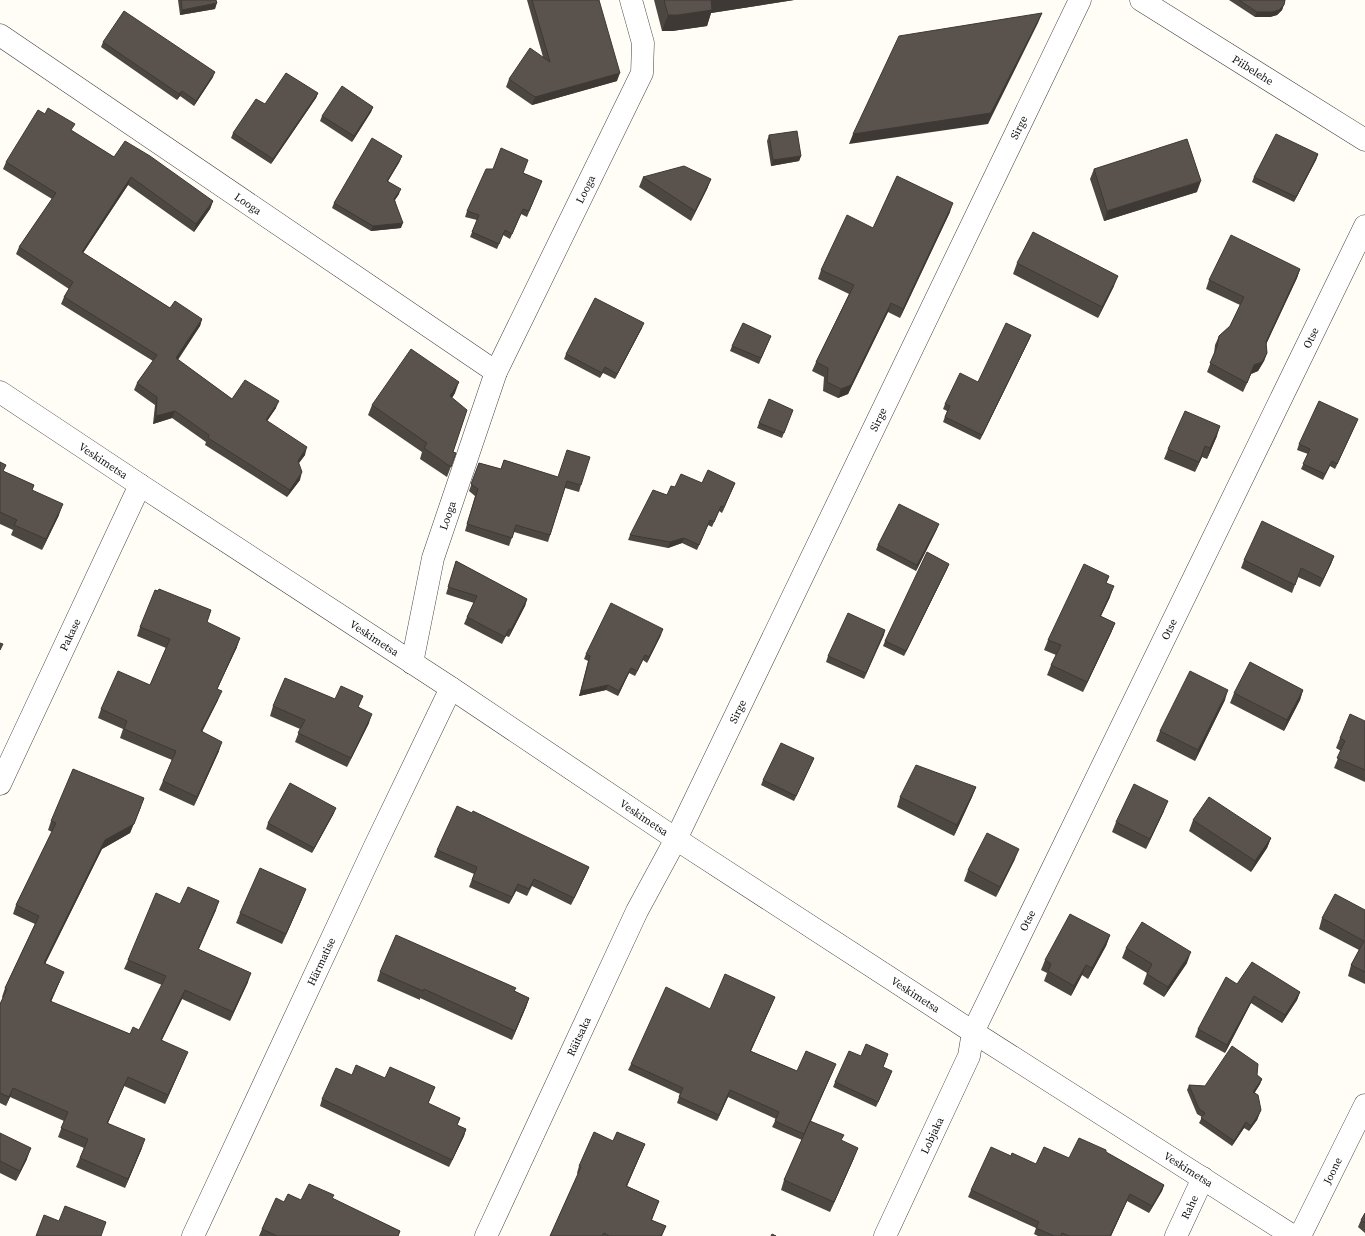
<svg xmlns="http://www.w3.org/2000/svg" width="1365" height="1236" font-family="'Source Serif 4',serif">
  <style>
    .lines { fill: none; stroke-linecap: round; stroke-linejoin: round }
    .minor-casing { stroke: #444; stroke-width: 23 }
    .minor { stroke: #fff; stroke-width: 22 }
    .wall { fill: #4d4742 }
    .shaded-wall { fill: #3f3936 }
    .building { fill: #5a524d; stroke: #3f3936 }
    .labels { text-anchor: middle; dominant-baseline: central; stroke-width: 4; stroke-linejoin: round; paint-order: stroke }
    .street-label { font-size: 11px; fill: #111; stroke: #fff }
  </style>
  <rect width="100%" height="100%" fill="#fffdf5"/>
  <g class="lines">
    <g class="minor-casing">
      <g id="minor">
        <path id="s1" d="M1141,0L1365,140"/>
        <path id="s2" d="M0,35L496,372"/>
        <path id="s3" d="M0,392L140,485L451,688L676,839L973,1032L1293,1236"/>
        <path id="s4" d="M412,663L433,558L496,372L642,73L643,43L631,0"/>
        <path id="s5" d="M0,784L140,485"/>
        <path id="s6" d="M193,1236L374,848L451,688"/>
        <path id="s7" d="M486,1236L637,911L676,839L1080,0"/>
        <path id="s8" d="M885,1236L969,1056L973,1032L1365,226"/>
        <path id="s9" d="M1176,1236L1203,1178"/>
        <path id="s10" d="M1300,1236L1365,1105"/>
      </g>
    </g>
    <use href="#minor" class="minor"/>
  </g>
  <path class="wall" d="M178,0H216L215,9L180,15Z
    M527,0H599L617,81L532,105L506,87L509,79L543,57Z
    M654,0H794L711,13L707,26L672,31H662Z
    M1229,0H1285L1282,10L1277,15L1270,17H1255Z
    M103,42L213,77L194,106L180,96L177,100L101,47Z
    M318,93L316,98L271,164L231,138L233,133L265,104Z
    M373,107L371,112L352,142L320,121L322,116Z
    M72,131L114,157L213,201L210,209L194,232L128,185L83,253L170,308L202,319L200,326L178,360L232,399L276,408L267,421L305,455L299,463L300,480L287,497L205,445L206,442L172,418L153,424L155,405L134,390L137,383L153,361L61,304L64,297L69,289L16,254L19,247L52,199L3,169L6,162Z
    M769,135L801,156L799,161L771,166L767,141Z
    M1318,154L1316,160L1294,202L1252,182L1254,177Z
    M400,161L388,181L399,194L395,200L401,228L371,231L332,208L334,203Z
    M1094,169L1197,192L1104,221L1090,179Z
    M523,173L542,181L527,217L521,214L510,239L503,235L497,249L470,237L477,220L465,217L467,211Z
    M643,177L711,179L707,189L691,221L639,187Z
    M950,212L900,318L888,312L848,394L838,398L823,391L824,377L812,371L816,362L849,294L818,279L821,270L873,228Z
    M1017,263L1114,286L1098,318L1013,274Z
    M1300,269L1297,278L1266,344L1267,353L1264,361L1258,371L1251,374L1243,392L1207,372L1214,354L1215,345L1219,336L1230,326L1240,305L1206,289L1209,280Z
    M642,328L615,379L603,373L600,378L564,359L566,354Z
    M1031,335L1029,340L980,440L943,422L947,411L943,409L945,404L978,382Z
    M771,336L759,364L730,351L732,346Z
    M455,393L452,398L453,452L456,453L447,477L420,459L422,452L368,415L372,405Z
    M793,410L782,438L757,428L759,423Z
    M1358,419L1335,469L1330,466L1323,480L1301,469L1308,454L1297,450L1299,444Z
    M1217,436L1207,459L1202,457L1195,472L1164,459L1168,449Z
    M504,460L581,485L579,492L565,488L548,542L514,532L509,546L465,531L475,496L469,491L479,463L501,469Z
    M0,462L6,465L3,471L34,485L32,490L59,515L42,550L11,535L13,530L0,524Z
    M702,483H735L722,513L719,511L712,527L708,525L697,550L682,543L668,548L628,540L630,535L667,495L675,487Z
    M937,529L916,571L876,550L878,545Z
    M1334,556L1331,564L1320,587L1298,577L1292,593L1241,568L1244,560Z
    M456,561L527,599L525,606L509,637L506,636L502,644L464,624L467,617L474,603L446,594Z
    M949,564L947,569L904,656L883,646L885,641Z
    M1109,576L1106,583L1110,597L1101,616L1115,623L1111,633L1083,692L1047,675L1051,665L1056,655L1044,650L1048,640Z
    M207,622L237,647L217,689L218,700L202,731L219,751L194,806L159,790L172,760L120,738L123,729L98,718L101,709L150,685L166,648L137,636L140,627Z
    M885,630L864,679L826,662L828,656Z
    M661,635L647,663L643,660L635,676L629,673L618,696L606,690L579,696L588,661L584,659L586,654Z
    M1303,690L1300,700L1284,731L1230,703L1234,693Z
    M335,699L359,707L369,723L347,767L295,742L300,729L270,716L273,706Z
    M1225,700L1195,761L1156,741L1160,731Z
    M1365,721V782L1334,768L1341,751L1336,748L1340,738Z
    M814,758L794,801L761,785L763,780Z
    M976,787L972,797L954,836L897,807L900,797Z
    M141,807L130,833L102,849L45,964L60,981L51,1002L130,1034L139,1030L162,985L124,969L128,960L180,904L216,910L198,950L248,982L230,1021L182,999L162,1040L184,1061L165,1104L124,1086L108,1123L142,1148L125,1188L76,1167L84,1148L58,1137L64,1121L10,1097L6,1106L0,1103V1004L3,998L2,997L5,988L35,924L13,914L16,905L52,832L48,830L51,821Z
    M1164,811L1146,849L1112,832L1116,822Z
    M334,813L312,853L266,829L268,823Z
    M1193,820L1271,838L1267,848L1251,872L1189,831Z
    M437,850L589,867L586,874L571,905L532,886L527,896L516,891L509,904L469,887L474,874L434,857Z
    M1015,859L996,897L964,881L968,870Z
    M302,899L282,944L236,923L240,913Z
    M1365,910V984L1348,976L1351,965L1359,950L1319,929L1322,918Z
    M1110,935L1106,946L1088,979L1082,975L1071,996L1044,981L1047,973L1041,970L1045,960Z
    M1126,948L1187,963L1164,997L1143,984L1147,973L1122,958Z
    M380,972L515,991L529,998L526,1007L512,1040L420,998V1000L377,981Z
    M1237,984L1300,992L1297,1000L1282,1023L1251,1003L1225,1053L1195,1037L1198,1029Z
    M775,997L772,1004L751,1051L797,1071H833L811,1121L842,1141L854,1158L830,1212L781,1190L784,1180L802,1140L772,1127L776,1119L728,1097L717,1121L677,1103L680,1094L628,1070L631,1064L710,1009Z
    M861,1056L886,1060L883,1067L890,1076L876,1107L833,1087L835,1082Z
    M352,1075L385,1078L435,1087L428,1104L460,1118L457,1125L466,1129L464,1136L449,1167L320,1106L322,1099Z
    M1257,1075L1262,1079L1260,1084L1255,1092L1259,1115L1257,1120L1249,1131L1244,1128L1232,1146L1199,1123L1202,1117L1197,1114L1187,1090L1189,1085L1205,1086Z
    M0,1133L27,1159L16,1181L0,1173Z
    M613,1141L645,1144L627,1186L659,1201L652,1220L666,1226L662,1236H550L578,1174L577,1173L579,1166Z
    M1106,1152L1164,1185L1162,1191L1149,1213L1127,1201L1111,1236H1038L1034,1234L1036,1228L968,1197L971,1190L1011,1156L1036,1164Z
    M333,1199L400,1231L398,1236H259L262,1229L284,1202L301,1200Z
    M1365,1213V1233L1358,1227L1361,1220Z"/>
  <path class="shaded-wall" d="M710,0H794L711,13L707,26L672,31H662L668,15Z
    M217,3L215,9L180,15L182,10Z
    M1284,5L1282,10L1277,15L1270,17H1255L1257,12Z
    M1042,13L1038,23L988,124L849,144L853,134Z
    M215,72L213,77L194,106L196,101Z
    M620,73L617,81L532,105L535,97Z
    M182,91L180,96L177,100L179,94Z
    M318,93L316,98L271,164L273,159Z
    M373,107L371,112L352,142L354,136Z
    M1318,154L1316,160L1294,202L1296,197Z
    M402,156L400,161L385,186L387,181Z
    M801,156L799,161L771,166L773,160Z
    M131,177L128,185L79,259L82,252Z
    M711,179L707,189L691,221L695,211Z
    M1201,181L1197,192L1104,221L1107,211Z
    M401,189L399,194L392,204L394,199Z
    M213,201L210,209L194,232L196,224Z
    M953,203L950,212L900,318L903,309Z
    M403,223L401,228L371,231L373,226Z
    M1300,269L1297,278L1263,351L1266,342Z
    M1118,276L1114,286L1098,318L1102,307Z
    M891,303L888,312L848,394L838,398L841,389Z
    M202,319L200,326L173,366L176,358Z
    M644,323L642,328L615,379L617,374Z
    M1031,335L1029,340L980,440L982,435Z
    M1267,353L1264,361L1258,371L1251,374L1243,392L1254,365Z
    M459,382L455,393L446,407L450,396Z
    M279,401L276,408L263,427L266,420Z
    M175,411L172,418L153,424L156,416Z
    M1358,419L1356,424L1335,469L1337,464Z
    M1220,426L1217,436L1207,459L1210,448Z
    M1205,446L1202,457L1195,472L1199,462Z
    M307,447L305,455L295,468L298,461Z
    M302,472L300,480L287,497L290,490Z
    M735,483L733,488L722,513L724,507Z
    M63,504L59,515L42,550L46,539Z
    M939,524L937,529L916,571L917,565Z
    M684,538L682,543L668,548L670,542Z
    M1334,556L1331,564L1320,587L1323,579Z
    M949,564L947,569L904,656L906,651Z
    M1114,586L1110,597L1096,626L1100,616Z
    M527,599L525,606L509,637L511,630Z
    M1115,623L1111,633L1083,692L1087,682Z
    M663,629L661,635L647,663L649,657Z
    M885,630L884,635L864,679L866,673Z
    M240,638L237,647L213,698L217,689Z
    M645,655L643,660L635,676L637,671Z
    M631,668L629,673L618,696L619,691Z
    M608,685L606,690L579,696L581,691Z
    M1228,690L1225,700L1195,761L1198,750Z
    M1303,690L1300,700L1284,731L1287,720Z
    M222,691L218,700L198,740L201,731Z
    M372,714L369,723L347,767L351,758Z
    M222,742L219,751L194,806L197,797Z
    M814,758L812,763L794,801L796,796Z
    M976,787L972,797L954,836L957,825Z
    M144,798L130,833L102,849L41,972L44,963L105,840Z
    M1168,801L1164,811L1146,849L1150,839Z
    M336,808L334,813L312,853L314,848Z
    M1271,838L1267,848L1251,872L1255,861Z
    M1019,849L1015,859L996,897L1000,887Z
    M589,867L586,874L571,905L574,898Z
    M518,884L516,891L509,904L512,897Z
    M306,889L302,899L282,944L286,934Z
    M219,901L216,910L195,958L198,949Z
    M1110,935L1106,946L1088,979L1092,968Z
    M1191,952L1187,963L1164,997L1168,987Z
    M1086,965L1082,975L1071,996L1074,986Z
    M64,972L60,981L47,1010L50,1001Z
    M251,973L248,982L230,1021L233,1012Z
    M185,990L182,999L157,1049L161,1040Z
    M1300,992L1297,1000L1282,1023L1285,1015Z
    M1254,996L1251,1003L1225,1053L1227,1045Z
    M775,997L772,1004L748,1057L750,1051Z
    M529,998L526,1007L512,1040L515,1031Z
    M188,1052L184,1061L165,1104L168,1095Z
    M836,1064L833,1071L802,1140L804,1134Z
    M892,1071L890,1076L876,1107L878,1102Z
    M128,1077L124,1086L104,1132L107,1123Z
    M1262,1079L1260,1084L1252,1097L1253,1092Z
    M13,1088L10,1097L6,1106L9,1097Z
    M730,1090L728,1097L717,1121L719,1115Z
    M1261,1110L1257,1120L1249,1131L1251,1126Z
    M1246,1122L1244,1128L1232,1146L1234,1141Z
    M466,1129L464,1136L449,1167L452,1160Z
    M145,1139L142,1148L125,1188L128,1179Z
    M645,1144L624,1193L626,1186Z
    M31,1148L27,1159L16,1181L20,1171Z
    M858,1148L854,1158L830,1212L834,1202Z
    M1164,1185L1162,1191L1149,1213L1152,1206Z
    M1130,1194L1127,1201L1111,1236H1110Z"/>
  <path class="building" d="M181,0H216L217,3L182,10Z
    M532,0H599L620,73L535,97L509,79L530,48L550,62Z
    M664,0H711L712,10L678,15H668Z
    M1239,0H1285L1284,5L1279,10L1272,12H1257Z
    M124,11L215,72L196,101L182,91L179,94L103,42Z
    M1042,13L991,113L853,134L899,36Z
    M286,73L318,93L273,159L233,133L256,99L265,104Z
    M342,86L373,107L354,136L322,116Z
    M48,108L75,124L71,130L114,157L125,141L150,156L213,201L196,224L131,177L82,252L170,308L175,301L202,319L176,358L232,399L245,380L279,401L266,420L307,447L298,461L302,472L290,490L208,438L209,435L175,411L156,416L157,397L137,383L157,355L64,297L73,282L19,247L56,193L6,162L38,110L45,114Z
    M797,131L801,156L773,160L769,135Z
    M1276,134L1318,154L1296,197L1254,177Z
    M372,138L402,156L387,181L401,189L394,199L403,223L373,226L334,203Z
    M1187,139L1201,181L1107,211L1094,169Z
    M501,148L528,160L523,173L542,181L529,211L523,209L512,234L505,230L499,244L472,232L479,215L467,211L486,169H493Z
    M684,166L711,179L695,211L643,177Z
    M897,176L953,203L903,309L891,303L851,385L841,389L827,382L828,368L816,362L854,285L821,270L847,215L873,228Z
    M1033,232L1118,276L1102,307L1017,263Z
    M1231,235L1300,269L1266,342L1267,353L1262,362L1254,365L1247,383L1210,363L1217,347L1219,336L1230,326L1244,297L1209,280Z
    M595,298L644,323L617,374L605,367L602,373L566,354Z
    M743,323L771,336L761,358L732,346Z
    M1006,323L1031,335L982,435L945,417L950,406L945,404L960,373L978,382Z
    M411,349L459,382L450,396L467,410L453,452L456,453L451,467L424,448L427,443L372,405Z
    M769,399L793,410L784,433L759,423Z
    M1319,401L1358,419L1337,464L1332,461L1325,474L1303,464L1310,449L1299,444Z
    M1185,411L1220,426L1210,448L1205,446L1199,462L1168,449Z
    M567,450L590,457L581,485L567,481L550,535L516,525L512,538L467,524L478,489L471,484L479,463L501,469L504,460L558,477Z
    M0,462L6,465L3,471L34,485L32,490L63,504L46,539L14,525L17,520L0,512Z
    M708,470L735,483L724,507L721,506L714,522L710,520L699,545L684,538L670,542L630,535L653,490L667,495L671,486L675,487L681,474L702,483Z
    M899,504L939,524L917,565L878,545Z
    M1262,521L1334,556L1323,579L1301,568L1295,585L1244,560Z
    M927,552L949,564L906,651L885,641Z
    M456,561L527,599L511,630L509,629L505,637L467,617L477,596L448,587Z
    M1084,564L1109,576L1106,583L1114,586L1100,616L1115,623L1087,682L1051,665L1061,645L1048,640Z
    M159,589L211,610L207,622L240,638L217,689L222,691L201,731L222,742L197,797L163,781L176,751L124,729L127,721L101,709L118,671L150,685L170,639L140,627L155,590L158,591Z
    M611,603L663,629L649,657L645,655L637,671L631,668L619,691L608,685L581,691L590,656L586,654Z
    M848,613L885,630L866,673L828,656Z
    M0,643L3,644L0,650Z
    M1250,662L1303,690L1287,720L1234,693Z
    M1190,671L1228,690L1198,750L1160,731Z
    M285,678L335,699L341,686L363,696L358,707L372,714L351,758L298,733L305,720L273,706Z
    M1350,714L1365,721V770L1337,758L1345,741L1340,738Z
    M781,743L814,758L796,796L763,780Z
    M916,765L976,787L957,825L900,797Z
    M73,769L144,798L134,824L105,840L44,963L64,972L50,1001L130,1034L133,1027L139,1030L166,976L128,960L156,893L180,904L188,887L219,901L198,949L251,973L233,1012L185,990L161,1040L188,1052L168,1095L128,1077L107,1123L145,1139L128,1179L80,1158L88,1139L61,1128L68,1112L13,1088L9,1097L0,1093V1004L7,989L5,988L39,916L16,905L56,823L51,821Z
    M290,783L336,808L314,848L268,823Z
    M1134,784L1168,801L1150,839L1116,822Z
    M1209,797L1271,838L1255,861L1193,820Z
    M457,806L472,813L473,811L589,867L574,898L534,879L529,889L518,884L512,897L472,880L477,867L437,850Z
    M987,833L1019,849L1000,887L968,870Z
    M260,868L306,889L286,934L240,913Z
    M1335,894L1365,910V972L1351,965L1364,941L1322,918Z
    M1070,914L1110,935L1092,968L1086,965L1074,986L1048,971L1051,964L1045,960Z
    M1142,922L1191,952L1168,987L1147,974L1152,964L1126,948Z
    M396,935L516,988L514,991L529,998L515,1031L424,989L423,991L380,972Z
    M1252,962L1300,992L1285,1015L1254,996L1227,1045L1198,1029L1226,977L1237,984Z
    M725,974L775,997L750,1051L797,1071L806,1051L836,1064L804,1134L775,1121L779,1112L730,1090L719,1115L679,1097L683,1088L631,1064L666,987L710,1009Z
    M866,1044L888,1054L883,1067L892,1071L878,1102L835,1082L849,1051L861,1056Z
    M1232,1046L1258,1064L1257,1075L1262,1079L1253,1092L1258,1095L1261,1110L1259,1114L1251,1126L1246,1122L1234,1141L1201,1118L1205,1113L1199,1109L1189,1085L1205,1086Z
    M356,1065L385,1078L390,1067L435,1087L428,1103L460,1118L457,1125L466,1129L452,1160L322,1099L336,1068L352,1075Z
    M810,1121L844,1135L841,1140L858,1148L834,1202L784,1180Z
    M594,1132L613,1141L617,1132L645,1144L626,1186L659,1201L651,1220L666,1226L661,1236H609L604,1233L602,1236H550L581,1167L579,1166Z
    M0,1133L31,1148L20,1171L0,1161Z
    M1079,1138L1106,1150V1152L1164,1185L1152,1206L1130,1194L1110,1236H1069L1062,1233L1061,1236H1054L1036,1228L1039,1222L971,1190L991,1147L1011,1156L1012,1153L1036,1164L1044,1147L1069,1158Z
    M309,1184L334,1195L332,1198L400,1231L398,1236H277L262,1229L276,1198L284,1202L288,1194L301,1200Z
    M65,1206L106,1222L101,1236H36L44,1215L59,1221Z
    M1365,1213V1223L1361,1220Z
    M772,1234L776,1236H771Z"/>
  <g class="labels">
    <g class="street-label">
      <text stroke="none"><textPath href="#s1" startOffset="132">Piibelehe</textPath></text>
      <text stroke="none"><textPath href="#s7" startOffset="1230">Sirge</textPath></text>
      <text stroke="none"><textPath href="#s4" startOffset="507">Looga</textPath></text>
      <text stroke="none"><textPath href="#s2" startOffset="300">Looga</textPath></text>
      <text stroke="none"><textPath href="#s8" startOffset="995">Otse</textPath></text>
      <text stroke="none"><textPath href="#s7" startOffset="906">Sirge</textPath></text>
      <text stroke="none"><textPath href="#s3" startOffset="124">Veskimetsa</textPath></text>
      <text stroke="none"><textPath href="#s4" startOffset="152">Looga</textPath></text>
      <text stroke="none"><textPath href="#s8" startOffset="671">Otse</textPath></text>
      <text stroke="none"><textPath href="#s5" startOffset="165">Pakase</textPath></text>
      <text stroke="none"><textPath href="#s3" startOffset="448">Veskimetsa</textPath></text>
      <text stroke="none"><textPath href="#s7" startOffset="582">Sirge</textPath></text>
      <text stroke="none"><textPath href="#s3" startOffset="772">Veskimetsa</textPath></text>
      <text stroke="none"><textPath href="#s8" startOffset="347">Otse</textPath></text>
      <text stroke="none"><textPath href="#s6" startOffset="303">Härmatise</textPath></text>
      <text stroke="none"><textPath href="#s3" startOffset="1096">Veskimetsa</textPath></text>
      <text stroke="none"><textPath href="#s7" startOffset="220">Räitsaka</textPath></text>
      <text stroke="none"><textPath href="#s8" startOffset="111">Lobjaka</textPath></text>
      <text stroke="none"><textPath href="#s3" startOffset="1420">Veskimetsa</textPath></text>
      <text stroke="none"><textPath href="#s10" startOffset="73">Joone</textPath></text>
      <text stroke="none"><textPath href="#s9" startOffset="32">Rahe</textPath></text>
    </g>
  </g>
</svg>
